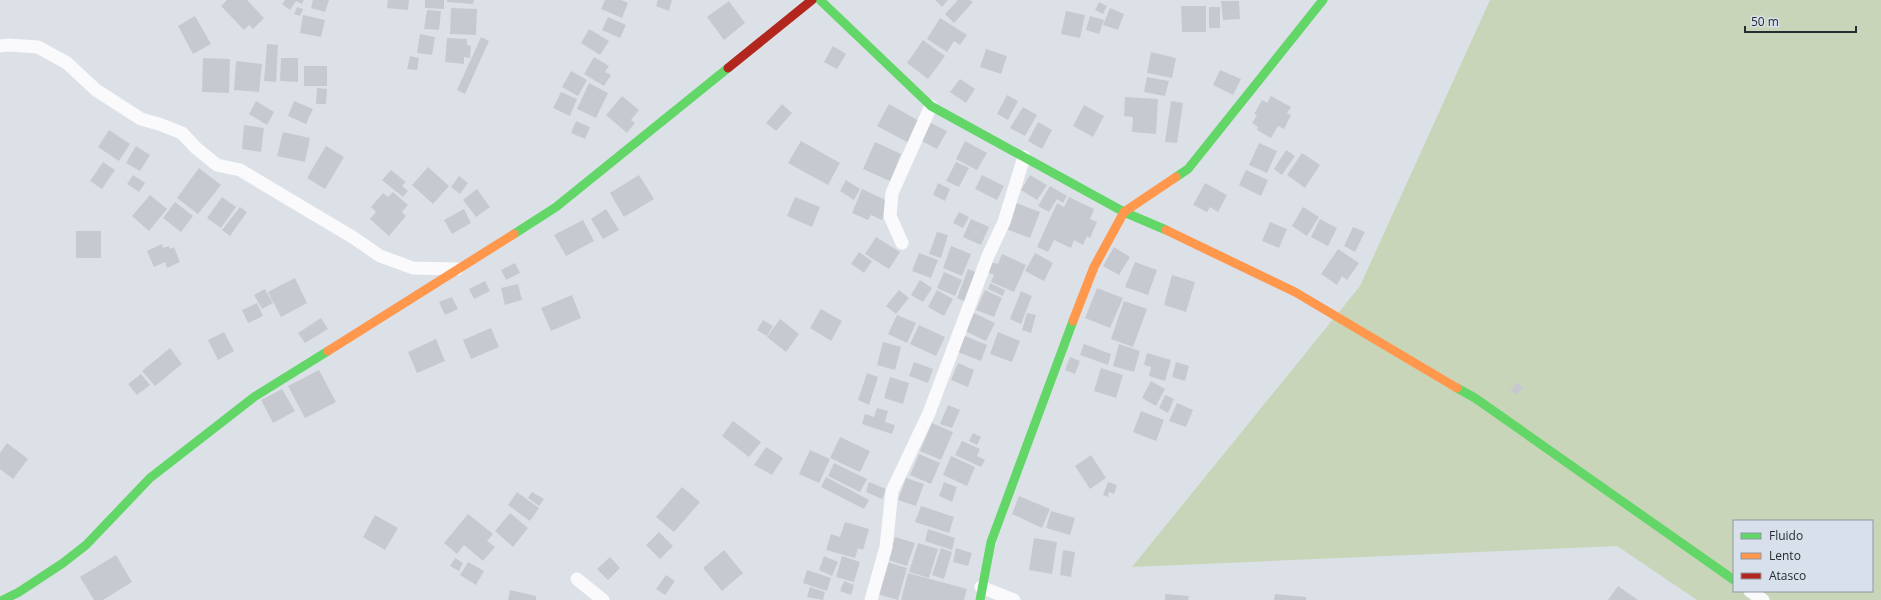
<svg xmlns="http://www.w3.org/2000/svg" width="1881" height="600" font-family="'Open Sans',sans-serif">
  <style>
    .green { fill: #c9d5b8; fill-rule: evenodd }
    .building { fill: #c6cad0 }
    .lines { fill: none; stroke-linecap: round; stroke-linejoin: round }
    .street { stroke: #fafafc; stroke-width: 13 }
    .fast { stroke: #63d668; stroke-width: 9 }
    .slow { stroke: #ff974d; stroke-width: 9 }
    .jam { stroke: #b3261e; stroke-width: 9 }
  </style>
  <rect width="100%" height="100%" fill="#dce1e8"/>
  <path class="green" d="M1490,0H1881V600H1697L1617,546L1132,567L1360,286ZM1734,521H1872V591H1734Z"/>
  <path class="building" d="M227,0H247L264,18L253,29L249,25L244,30L221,6Z
    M285,0H304L302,4L296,1L290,10L282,4Z
    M313,0H329L325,12L311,8Z
    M388,0H409L408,10L387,8Z
    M425,0H444V9L425,8Z
    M447,0H474L473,4L447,2Z
    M605,0H621L628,3L622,18L601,9Z
    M658,0H672L669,11L656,6Z
    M935,0H948L942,7Z
    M958,0H970L973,2L954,23L945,14Z
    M729,1L745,23L724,40L707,17Z
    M1221,1H1239L1240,19L1223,20Z
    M1099,2L1107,6L1103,14L1095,10Z
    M1181,6H1206V32H1182Z
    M297,7L303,9L300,16L294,14Z
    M1209,7H1220V28H1209Z
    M451,8L477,9L476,35L450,34Z
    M1110,8L1124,14L1118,30L1103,25Z
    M427,10L441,11L439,30L424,29Z
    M1066,11L1085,15L1080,38L1061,34Z
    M303,15L325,20L321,37L300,33Z
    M195,16L211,44L193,54L178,26Z
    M1090,16L1104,20L1099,34L1086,30Z
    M608,17L626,25L620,38L602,30Z
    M940,18L967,35L960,45L954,41L947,52L927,39Z
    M589,29L609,41L600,55L581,43Z
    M420,34L435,37L432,55L417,53Z
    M481,37L489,41L465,94L457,90Z
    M447,38L467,39V45L471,46L470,58L464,57V64L445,62Z
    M923,40L945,56L928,79L907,63Z
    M267,44L278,45L276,82L264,81Z
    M833,46L846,54L837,69L824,62Z
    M986,49L1007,56L1001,74L980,67Z
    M1151,52L1176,58L1172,78L1147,73Z
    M410,56L419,58L417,70L407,69Z
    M594,57L609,66L605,72L611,75L604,86L584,74Z
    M203,58L230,59L229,93L202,92Z
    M281,58H298V82L280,81Z
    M236,61L262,64L259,92L234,90Z
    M304,66H327V86H304Z
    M1220,70L1241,79L1233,95L1213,85Z
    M571,71L587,80L578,96L562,87Z
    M1147,77L1169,81L1165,96L1144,92Z
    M960,79L975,89L966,103L950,92Z
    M589,83L608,93L596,118L577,109Z
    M317,88L327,89L326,104H316Z
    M561,92L577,99L570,116L553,108Z
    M1007,95L1018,101L1008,120L997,114Z
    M622,96L639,110L631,120L635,123L627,133L606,115Z
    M1271,96L1291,107L1287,113L1291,115L1284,129L1278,126L1271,138L1257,130L1258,127L1252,123L1257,115L1254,114L1262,100L1267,103Z
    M1125,97L1158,99L1156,134L1132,132L1133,117L1124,116Z
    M256,101L274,112L267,125L249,114Z
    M294,101L313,109L306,124L288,116Z
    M1171,101L1183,103L1177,143L1165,142Z
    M782,104L792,113L776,131L766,123Z
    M889,104L921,122L909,143L877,126Z
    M1084,105L1104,116L1093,137L1073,126Z
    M1023,107L1037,115L1025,136L1010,128Z
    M576,121L590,127L585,139L571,133Z
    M927,121L947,131L937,149L918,139Z
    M1038,122L1052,130L1042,149L1028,141Z
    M244,125L264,128L261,152L242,149Z
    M109,130L130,144L119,161L98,147Z
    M283,132L310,138L305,162L277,156Z
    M801,141L840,163L828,185L788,163Z
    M965,141L987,153L977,170L956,159Z
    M875,142L901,154L890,181L863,169Z
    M1259,143L1277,151L1267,173L1249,165Z
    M136,146L150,155L140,171L126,163Z
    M326,146L344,157L325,189L307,178Z
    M1286,150L1295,156L1282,175L1274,169Z
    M1302,153L1320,165L1305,188L1287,175Z
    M103,162L115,170L102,189L90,181Z
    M956,162L969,168L959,187L946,181Z
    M428,167L449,186L433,204L412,185Z
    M199,168L221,185L198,214L177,198Z
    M391,170L406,182L402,186L408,191L403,197L382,180Z
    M1246,170L1268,180L1261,196L1239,185Z
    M133,175L145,183L139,192L127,184Z
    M639,175L654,199L624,217L610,193Z
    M982,175L1004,186L997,200L975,189Z
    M1030,175L1047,185L1037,200L1021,190Z
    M459,176L468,183L460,194L451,187Z
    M846,180L860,189L854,200L840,191Z
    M938,183L950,189L945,201L933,195Z
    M1205,183L1227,195L1218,212L1210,207L1207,212L1193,205Z
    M1050,186L1067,196L1063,203L1057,199L1049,212L1038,206Z
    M477,189L490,207L476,217L463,200Z
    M862,189L890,202L882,220L871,215L868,220L852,213Z
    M393,192L408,205L402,212L406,216L389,236L370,219L376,212L371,207L383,193L388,197Z
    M150,195L167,209L149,231L132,216Z
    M222,197L236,207L221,228L207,218Z
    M795,197L820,207L812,227L787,216Z
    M1069,197L1094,209L1090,219L1097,222L1090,238L1087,236L1083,245L1074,240L1071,248L1054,240L1048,252L1037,247L1057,203L1064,207Z
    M175,202L193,216L181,232L163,218Z
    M1016,203L1040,212L1030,238L1006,229Z
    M240,207L247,212L230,236L222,230Z
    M1303,207L1319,217L1307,236L1292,226Z
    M464,209L471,223L452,234L444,220Z
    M606,209L619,230L603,239L591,219Z
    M959,212L969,217L963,228L953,223Z
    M971,219L989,227L981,245L963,237Z
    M1320,219L1337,228L1328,246L1311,237Z
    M583,220L594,241L566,256L554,235Z
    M1270,222L1287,229L1279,248L1262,241Z
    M1353,227L1365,232L1355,252L1344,246Z
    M76,231H101V258H76Z
    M937,232L948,235L941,258L929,254Z
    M876,237L900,252L889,269L865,254Z
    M162,244L163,248L169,246L170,249L174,247L180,262L167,268L165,262L154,267L147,251Z
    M951,246L971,254L962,276L943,268Z
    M1114,247L1130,257L1119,275L1103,266Z
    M1338,249L1359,263L1347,280L1342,276L1337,285L1321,274Z
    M859,252L872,261L864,273L851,264Z
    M919,253L938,260L931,278L912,271Z
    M1035,253L1053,263L1044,281L1025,271Z
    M1002,254L1026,265L1014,292L991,282L994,275L987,272L991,262L998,264Z
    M1135,262L1157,270L1148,295L1125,287Z
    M515,263L520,273L506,280L501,270Z
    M968,269L978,273L966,302L957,298Z
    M944,272L962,280L955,296L937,288Z
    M1172,275L1195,282L1186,312L1164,305Z
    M295,278L307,303L281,317L268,292Z
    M920,280L932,288L923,302L911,295Z
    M485,281L490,291L474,299L469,289Z
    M990,283L1005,290L1003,296L988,289Z
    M518,284L522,300L505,305L501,288Z
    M1097,288L1123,298L1110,328L1085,318Z
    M265,289L273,303L262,309L254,295Z
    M899,290L909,298L896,314L886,306Z
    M937,290L953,299L944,316L928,307Z
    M985,290L1002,298L994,317L976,310Z
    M1021,291L1032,296L1021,324L1010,319Z
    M572,295L581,318L551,331L541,308Z
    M452,297L458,309L445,315L439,302Z
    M1124,301L1147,309L1133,347L1111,339Z
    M257,303L263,316L248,323L242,310Z
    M821,309L842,321L831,341L810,328Z
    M974,313L995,323L986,341L965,331Z
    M1027,313L1036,315L1031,333L1022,330Z
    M897,315L916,323L907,343L888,334Z
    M321,318L328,329L305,343L298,333Z
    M780,319L799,334L786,352L767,337Z
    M763,320L773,326L767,336L757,330Z
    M919,325L945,337L936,356L910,344Z
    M491,328L499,347L471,359L463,340Z
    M224,332L234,351L218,360L208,340Z
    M998,332L1020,341L1012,362L990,354Z
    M965,336L987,345L981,361L958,352Z
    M436,339L445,361L417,373L408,352Z
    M883,342L901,347L895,370L877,365Z
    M1084,344L1111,354L1108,365L1080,355Z
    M1119,344L1140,351L1134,372L1113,366Z
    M170,348L182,364L155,386L142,371Z
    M1147,353L1171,360L1165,381L1149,376L1151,367L1144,365Z
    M1070,357L1080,361L1075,374L1065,370Z
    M914,362L933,369L928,383L909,376Z
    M1176,362L1189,366L1185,381L1172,377Z
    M958,363L974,370L968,387L951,380Z
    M1101,368L1123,375L1116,398L1094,391Z
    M319,370L336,402L305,418L288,386Z
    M867,373L878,377L869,405L858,400Z
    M141,374L150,385L137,395L128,384Z
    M890,377L909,383L903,404L884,398Z
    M1151,381L1165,389L1156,406L1142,398Z
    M1517,382L1523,388L1516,395L1510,390Z
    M282,389L295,411L273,423L261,400Z
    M1165,395L1174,399L1168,413L1159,408Z
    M1177,403L1193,410L1186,427L1169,421Z
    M948,405L960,410L952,428L940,424Z
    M877,408L888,411L885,422L895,425L892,434L862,424L865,414L874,417Z
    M1141,411L1164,420L1156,441L1133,432Z
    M733,421L761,442L749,457L722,436Z
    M932,423L953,432L941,460L920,451Z
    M973,433L981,437L977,445L969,441Z
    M840,437L870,451L860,472L830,458Z
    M962,441L980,449L977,456L985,460L981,467L955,455Z
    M7,443L28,459L13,479L0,469V453Z
    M766,447L783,458L772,475L754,465Z
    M810,450L830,459L819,483L799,474Z
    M919,454L940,463L931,484L910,475Z
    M1091,455L1106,478L1090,489L1075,466Z
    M951,456L975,467L967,486L943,475Z
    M834,463L867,479L860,492L828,476Z
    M826,477L869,500L864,509L821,487Z
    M906,478L924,484L916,506L898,500Z
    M869,482L886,489L882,499L866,492Z
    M944,482L957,487L952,502L939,496Z
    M1108,482L1117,485L1114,494L1109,492L1108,497L1103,495Z
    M682,487L700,502L674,532L656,517Z
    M517,492L539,508L530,521L508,505Z
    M532,492L544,499L539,506L528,498Z
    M1019,496L1050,509L1042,528L1012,514Z
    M921,506L954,517L949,533L915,522Z
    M1051,511L1075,518L1070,535L1046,528Z
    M510,513L528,528L513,547L495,531Z
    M468,514L493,534L487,541L495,547L483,561L464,545L457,554L444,543Z
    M375,515L398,528L385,550L363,537Z
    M845,522L869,529L863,550L858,548L855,558L826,550L831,534L840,537Z
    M928,529L955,538L952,550L925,541Z
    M659,532L673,546L660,559L646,545Z
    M895,537L915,543L907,566L888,560Z
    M1034,538L1057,542L1052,574L1029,570Z
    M918,543L938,549L929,578L909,572Z
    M941,548L952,552L944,579L932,575Z
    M956,548L972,553L968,566L953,562Z
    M724,550L743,573L722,591L703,568Z
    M1063,550L1075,552L1071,577L1060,575Z
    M116,555L132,582L103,600H94L80,577Z
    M824,556L838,562L832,576L819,570Z
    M842,556L860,562L854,582L836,577Z
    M610,557L620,568L608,580L597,569Z
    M455,558L463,563L459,571L450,566Z
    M468,562L484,571L476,585L460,575Z
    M887,562L907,568L898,600L877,594Z
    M807,570L831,578L827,591L803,583Z
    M908,573L967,589L964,600H901Z
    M666,575L675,581L665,595L656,589Z
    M844,581L854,585L851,595L840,591Z
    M1618,586L1638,600H1608Z
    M810,587L825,592L823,600L807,597Z
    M510,590L536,596V600H508Z
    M1165,594L1189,596L1188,600H1165Z
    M1275,594L1306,597V600H1274Z"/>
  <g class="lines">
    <path class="street" d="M0,46L8,45L38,47L67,63L96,90L141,119L159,124L182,133L196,148L217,165L240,170L354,238L380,256L413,268L457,269
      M902,243L890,216L892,193L931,106
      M577,579L603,600
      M981,587L1014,600
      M1750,591L1763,600
      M871,600L886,547L892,491L929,413L988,256L1004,222L1024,157"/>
    <path class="fast" d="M820,0L931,106L1124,212L1166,230
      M1176,177L1188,169L1323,0
      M514,234L556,207L728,68
      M1457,388L1475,398L1734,580
      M3,600L19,592L63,563L86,545L150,478L254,397L328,351
      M980,600L991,542L1073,321"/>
    <path class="slow" d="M1166,230L1295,292L1457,388
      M1073,321L1094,267L1124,212L1176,177
      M328,351L514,234"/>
    <path class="jam" d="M728,68L812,0"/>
  </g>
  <rect x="1733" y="520" width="140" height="72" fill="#d8e0ec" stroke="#9298a0"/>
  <rect x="1741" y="533" width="20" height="6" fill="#63d668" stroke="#9298a0"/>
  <text x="1769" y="540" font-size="12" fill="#282b2f">Fluido</text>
  <rect x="1741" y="553" width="20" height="6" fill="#ff974d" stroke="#9298a0"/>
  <text x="1769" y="560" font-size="12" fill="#282b2f">Lento</text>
  <rect x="1741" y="573" width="20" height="6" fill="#b3261e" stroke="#9298a0"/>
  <text x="1769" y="580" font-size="12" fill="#282b2f">Atasco</text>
  <path d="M1745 26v6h111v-6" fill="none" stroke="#282b2f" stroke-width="2"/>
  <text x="1751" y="26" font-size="12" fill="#282b2f" stroke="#d8e0ec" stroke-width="3" paint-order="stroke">50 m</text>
</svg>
